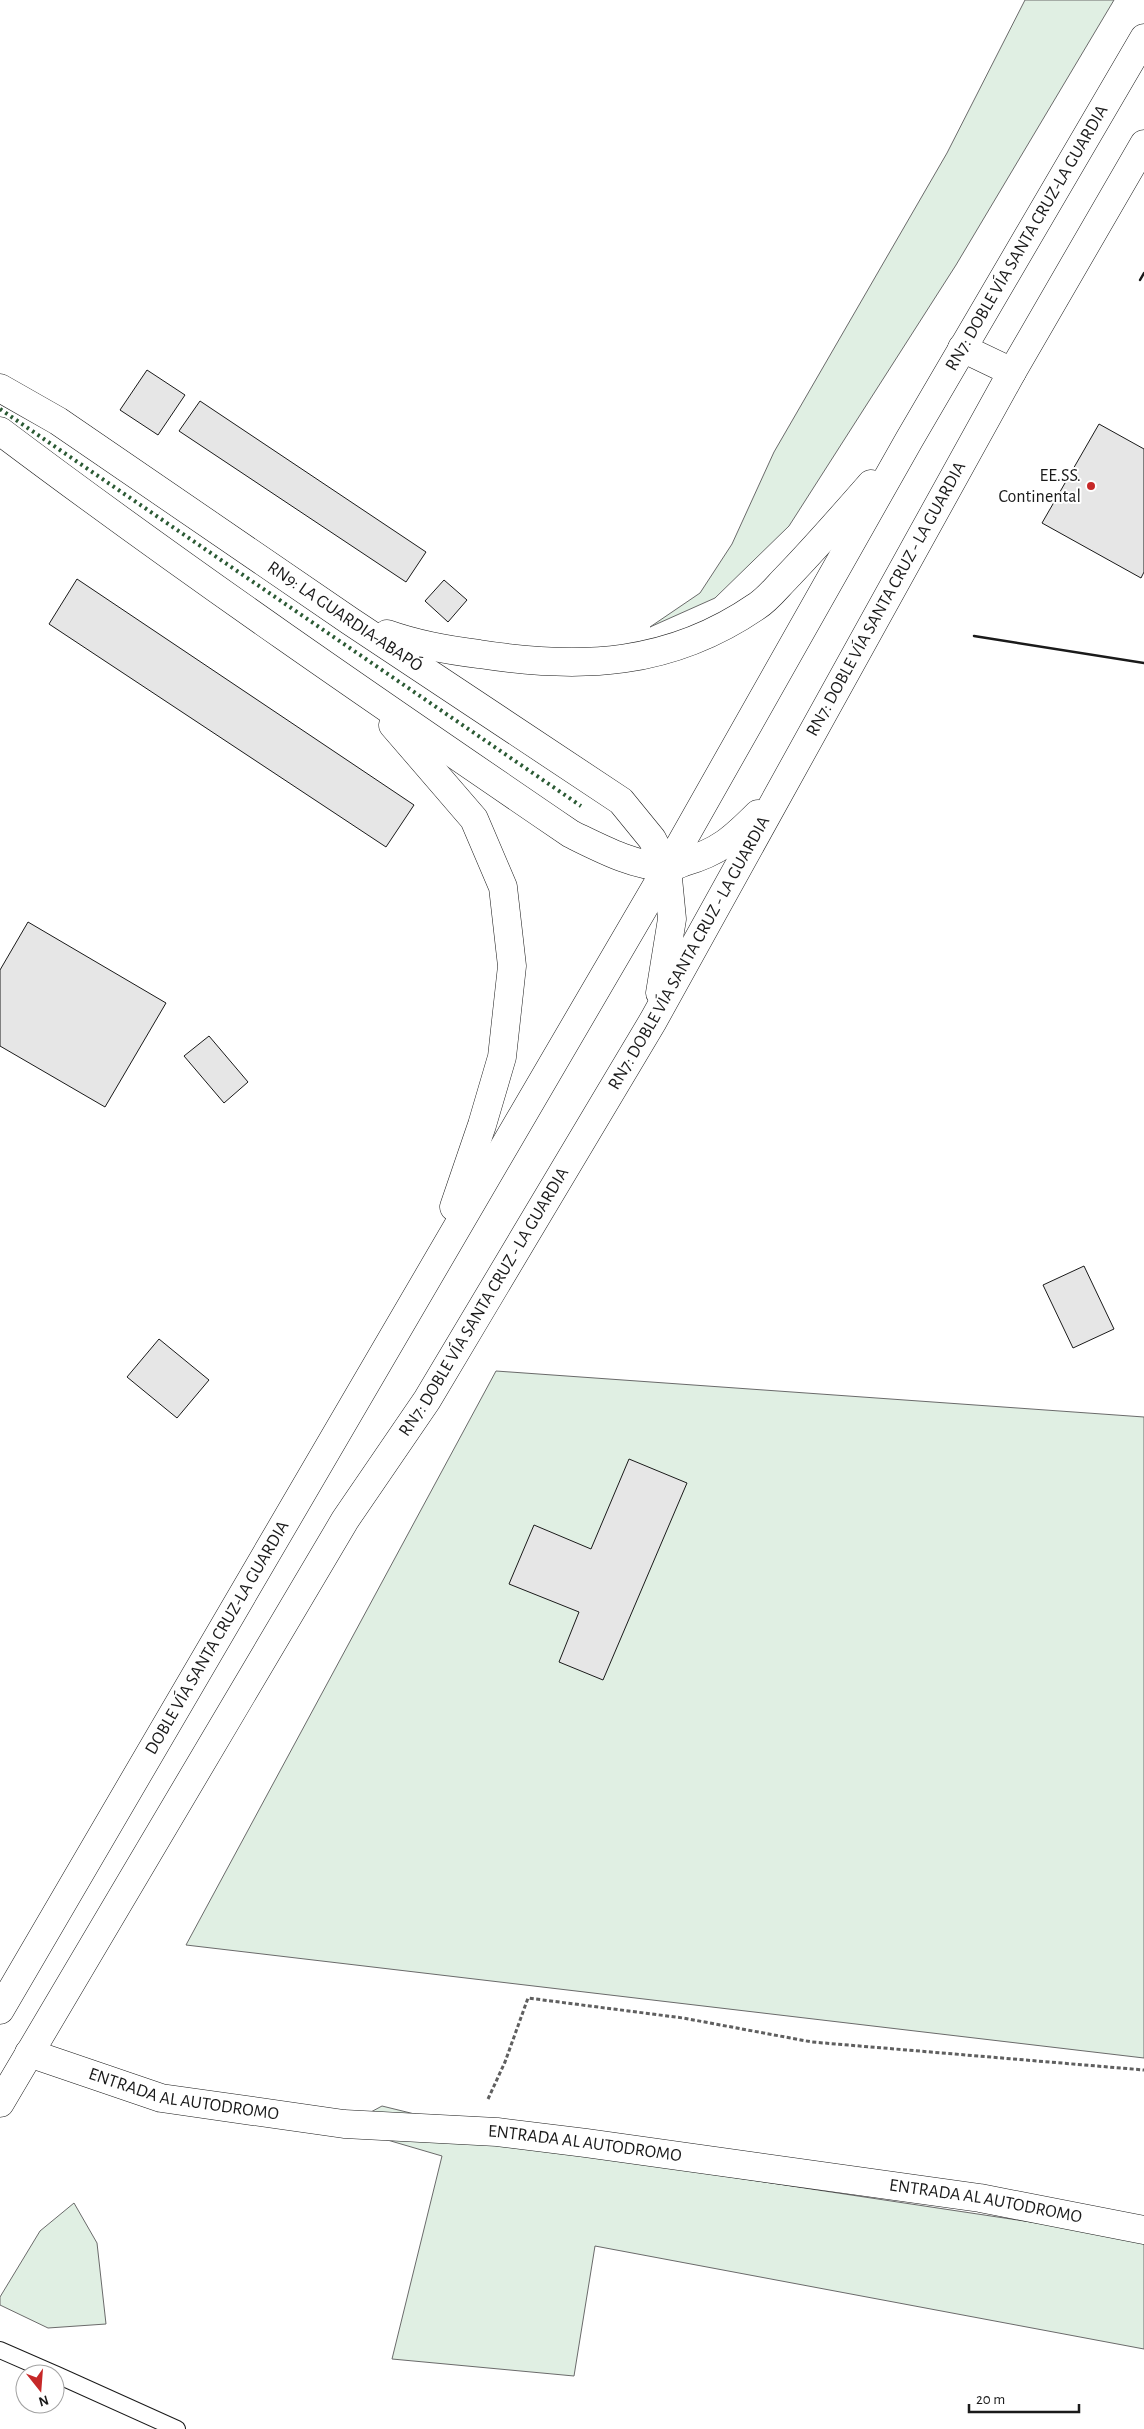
<svg xmlns="http://www.w3.org/2000/svg" width="1144" height="2429" font-family="'Alegreya Sans',sans-serif">
  <style>
    .green { fill: #e0efe3; stroke: #6a6a6a }
    .building { fill: #e6e6e6; stroke: #1a1a1a }
    .lines { fill: none; stroke-linecap: round; stroke-linejoin: round }
    .service-casing { stroke: #1a1a1a; stroke-width: 18 }
    .minor-casing { stroke: #1a1a1a; stroke-width: 29 }
    .trunk-casing { stroke: #1a1a1a; stroke-width: 29 }
    .path { stroke: #5f5f5f; stroke-width: 3; stroke-dasharray: 4 2.5; stroke-linecap: butt }
    .service { stroke: #fff; stroke-width: 16 }
    .minor { stroke: #fff; stroke-width: 28 }
    .trunk { stroke: #fff; stroke-width: 28 }
    .hedge { stroke: #2b5a34; stroke-width: 4; stroke-dasharray: 2.5 4; stroke-linecap: butt }
    .wall { stroke: #1a1a1a; stroke-width: 2.5 }
    .poi-dot { fill: #c62828; stroke: #fff; stroke-width: 2 }
    .labels { text-anchor: middle; dominant-baseline: central; stroke-width: 4; stroke-linejoin: round; paint-order: stroke }
    .street-label { font-size: 18px; fill: #1a1a1a; stroke: #fff }
    .poi-label { font-size: 18px; fill: #1a1a1a; stroke: #fff; text-anchor: end }
  </style>
  <rect width="100%" height="100%" fill="#fff"/>
  <path class="green" d="M1025,0H1114L956,265L789,526L715,598L650,627L700,593L732,544L774,452L947,153Z
    M496,1371L1144,1417V2058L186,1945Z
    M382,2106L578,2154L1144,2239V2349L595,2246L574,2376L392,2359L442,2156L343,2127Z
    M74,2203L97,2243L106,2324L48,2328L0,2305V2297L40,2231Z"/>
  <path class="building" d="M147,370L185,395L158,435L120,410Z
    M200,401L426,552L406,582L179,431Z
    M1099,424L1144,449V572L1141,578L1042,523Z
    M77,579L414,805L386,847L49,624Z
    M444,580L467,600L448,622L425,601Z
    M28,922L166,1003L105,1107L0,1046V970Z
    M209,1036L248,1082L224,1103L184,1056Z
    M1084,1266L1114,1329L1073,1348L1043,1285Z
    M159,1339L209,1380L177,1418L127,1377Z
    M629,1459L687,1483L603,1680L559,1662L579,1612L509,1584L534,1525L591,1549Z"/>
  <g class="lines">
    <g class="service-casing">
      <path id="service" d="M0,2350L55,2374
        M55,2374L177,2429"/>
    </g>
    <g class="minor-casing">
      <g id="minor">
        <path id="s1" d="M29,2053L161,2098L344,2124L497,2132L586,2143L980,2198L1144,2230"/>
      </g>
    </g>
    <g class="trunk-casing">
      <g id="trunk">
        <path d="M962,348L1012,372"/>
        <path id="s2" d="M0,388L58,421L350,621L621,801L652,839L667,868L672,919L660,993"/>
        <path d="M0,431C186,571 379,703 571,834C600,848 633,866 666,867C672,868 679,864 684,862C719,852 733,839 758,814"/>
        <path d="M387,634C418,645 446,650 479,654C581,670 670,666 757,606C768,599 778,586 787,577C816,547 843,516 871,484"/>
        <path d="M393,725L474,819L503,887L512,966L502,1057L482,1125L454,1207"/>
        <path id="s3" d="M0,2010L667,868L909,440L1144,38"/>
        <path id="s4" d="M0,2103L345,1520L427,1400L653,1021L1012,372L1144,144"/>
      </g>
    </g>
    <path class="path" d="M488,2099L505,2062L528,1998L683,2018L812,2042L1144,2070"/>
    <use href="#service" class="service"/>
    <use href="#minor" class="minor"/>
    <use href="#trunk" class="trunk"/>
    <path class="hedge" d="M0,409L581,806"/>
    <path class="wall" d="M1140,280L1144,273
      M974,636L1144,663"/>
  </g>
  <circle class="poi-dot" cx="1091" cy="486" r="5"/>
  <g class="labels">
    <g class="street-label">
      <text stroke="none"><textPath href="#s3" startOffset="2048">RN7: DOBLE VÍA SANTA CRUZ-LA GUARDIA</textPath></text>
      <text stroke="none"><textPath href="#s4" startOffset="1746">RN7: DOBLE VÍA SANTA CRUZ - LA GUARDIA</textPath></text>
      <text stroke="none"><textPath href="#s2" startOffset="414">RN9: LA GUARDIA-ABAPÓ</textPath></text>
      <text stroke="none"><textPath href="#s4" startOffset="1341">RN7: DOBLE VÍA SANTA CRUZ - LA GUARDIA</textPath></text>
      <text stroke="none"><textPath href="#s4" startOffset="936">RN7: DOBLE VÍA SANTA CRUZ - LA GUARDIA</textPath></text>
      <text stroke="none"><textPath href="#s3" startOffset="431">DOBLE VÍA SANTA CRUZ-LA GUARDIA</textPath></text>
      <text stroke="none"><textPath href="#s1" startOffset="161">ENTRADA AL AUTODROMO</textPath></text>
      <text stroke="none"><textPath href="#s1" startOffset="566">ENTRADA AL AUTODROMO</textPath></text>
      <text stroke="none"><textPath href="#s1" startOffset="971">ENTRADA AL AUTODROMO</textPath></text>
    </g>
    <g class="poi-label">
      <text x="1081" y="476">EE.SS.<tspan x="1081" dy="21">Continental</tspan></text>
    </g>
  </g>
  <g transform="translate(40 2389) rotate(163)"><circle r="24" fill="#ffffff" stroke="#a3a3a3"/>
  <path d="M0-4L9 19L0 12L-9 19Z" fill="#c62828"/>
  <text y="-8" font-size="14" font-weight="bold" text-anchor="middle" fill="#1a1a1a">N</text>
  </g>
  <path d="M969 2404v8h110v-8" fill="none" stroke="#1a1a1a" stroke-width="2.5"/>
  <text x="976" y="2404" font-size="15" fill="#1a1a1a" stroke="#ffffff" stroke-width="4" paint-order="stroke">20 m</text>
</svg>
